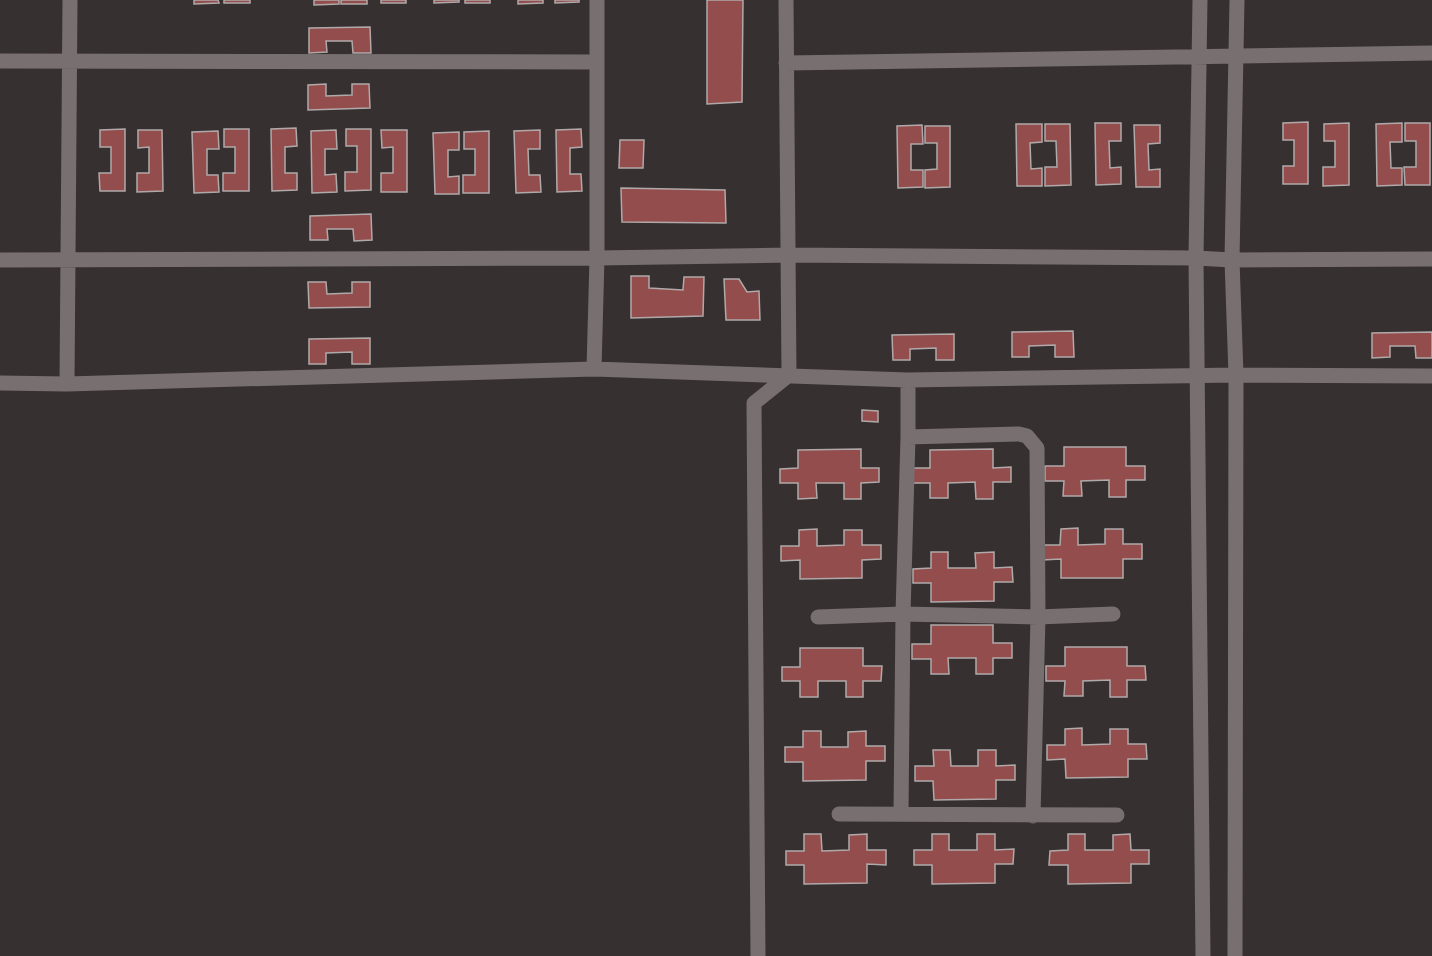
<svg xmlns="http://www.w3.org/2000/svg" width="1432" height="956" font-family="'Nunito Sans',sans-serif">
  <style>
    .building { fill: #934d4d; stroke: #b1a9a9; stroke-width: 1.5 }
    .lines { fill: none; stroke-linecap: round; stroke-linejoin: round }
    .minor { stroke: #787070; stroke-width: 15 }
  </style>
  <rect width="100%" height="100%" fill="#373030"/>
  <path class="building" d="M194,0H218L219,3L194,4Z
    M224,0H250V3H224Z
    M314,0H339V4L314,5Z
    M341,0H367V4H341Z
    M381,0H406V3H381Z
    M434,0H459V2L434,3Z
    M465,0H490V3H465Z
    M518,0H543V3L518,4Z
    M555,0H579V2L555,3Z
    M707,0H743L742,102L707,104Z
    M370,27L371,53H353L352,41H326L327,52L309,53V28Z
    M326,84V96L352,95V84H369L370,108L308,110V85Z
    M1308,122V184H1283V166H1294V140H1283V123Z
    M1095,123H1121V141H1109L1110,168L1121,167V184L1096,185Z
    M1349,123V185L1323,186V167H1335V141H1324V124Z
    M1402,123V142H1390L1391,168H1402V185L1377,186L1376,124Z
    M1405,123H1430V185H1405L1404,167H1416V141H1405Z
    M1016,124H1042V142L1030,143L1031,169L1042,168V186H1017Z
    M1045,124H1070L1071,185L1045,186V167H1057L1056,141H1045Z
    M922,125L923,144H911V170H923V187L898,188L897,126Z
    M1134,125H1160V143L1148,144L1149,170L1160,169V187H1136Z
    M925,126H950V187L925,188V170L937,169V143H925Z
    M296,128L297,146L285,147V173H297V190L272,191L271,129Z
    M125,129V191H100L99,173H111V147H100V130Z
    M224,129H249V191H223V173H235V147H224Z
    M346,129H371V190L345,191V172H357V146H346Z
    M581,129L582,147L570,148V174H581L582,191L557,192L556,130Z
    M138,130H162L163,191L137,192V173H149V147L138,148Z
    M336,130L337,149H325V175L336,174L337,192L312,193L311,131Z
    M381,130H407V192H381V173H393V147L382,148Z
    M540,130V149H528L529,175H540L541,192L516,193L514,131Z
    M218,131L219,149H207V175H218L219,192L194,193L192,132Z
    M489,131V193H463V175H475V149H464V132Z
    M459,132V150H448V177L459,176V194H435L433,133Z
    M620,140H644L643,168H619Z
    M621,188L725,190L726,223L622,222Z
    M371,214L372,240L354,241L353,229H327L328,240H310V216Z
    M631,276H649V288L683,290L684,277H704L703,316L631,318Z
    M724,279H739L747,292L759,291L760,320H726Z
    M308,282H326L327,294L352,293V282H370V307L309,308Z
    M1073,331L1074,357H1055V345L1029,346V357H1012V332Z
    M1432,332V358H1416L1415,346H1390V357L1372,358V333Z
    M954,334V360H936V348L910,349V360H893L892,335Z
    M370,338V364H352V352L326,353V364H309V339Z
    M862,410L878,411V422L862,421Z
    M1064,447H1126V466H1145V480H1126V497H1109V480L1081,481L1082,496H1063L1064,481H1045V466H1064Z
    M861,449V468H879V482L861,483V499H844V483H816L817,498L798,499V483H780V469L798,468V450Z
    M993,449V468L1011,467V482H993V499H976L975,482L948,483V498H930V483H911V468H930V450Z
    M1078,528V545L1105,544V529H1123V544H1142V559H1123V578H1061V559L1042,560V545H1060L1061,529Z
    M817,529V546L844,545V530H862V545H881V559L862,560V578L800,579V560L781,561V546H799V530Z
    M931,552H948V568H976L975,553L994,552V568L1012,567L1013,582H994V601L931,602V583H913V569L931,568Z
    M931,625H993V643H1012V658H993V674H976V658H948L949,674H931V659H912V644H931Z
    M1065,647H1127V666H1145L1146,680H1127V697H1110V680L1083,681V696H1064L1065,681H1046V666H1065Z
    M800,648H863V666H882L881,681H863V697H846V681H818V697H800V681H782V667H800Z
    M1082,728V745L1110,744V729H1128V744H1146L1147,759H1128V777L1066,778L1065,759L1047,760V745H1065V729Z
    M803,731H821V747H848V732L866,731V746H885V761H866V780L803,781V762H785V747H803Z
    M933,750H950L951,766H978V750H996V766L1015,765V780H996V799L934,800L933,781H915V766H934Z
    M804,834H821L822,851L849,850V835L867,834V850H886V865L867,864V883L804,884V865H786V851H804Z
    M932,834H949V850H977V834H995V850L1014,849L1013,864H995V883L932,884V865H914V850H932Z
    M1068,834H1085V850H1113V835L1130,834L1131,850H1149V864H1131V883L1068,884V865H1049L1050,851L1068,850Z"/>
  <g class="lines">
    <path class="minor" d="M1200,0L1196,258L1203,956
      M0,61L595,62
      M786,63L1432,53
      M0,260L597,258L789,255L1196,258L1232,260L1432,259
      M594,369L597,258V0
      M0,383L67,384L594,369L908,380L1236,375L1432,376
      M67,384L70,0
      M908,437L1019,434L1027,436L1037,448L1038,617L1033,816
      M818,617L903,614L1038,617L1113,614
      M839,814L1117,815
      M901,814L903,614L908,437V380
      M758,956L754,403L789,375L786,0
      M1235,956L1236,375L1232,260L1237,0"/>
  </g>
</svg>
